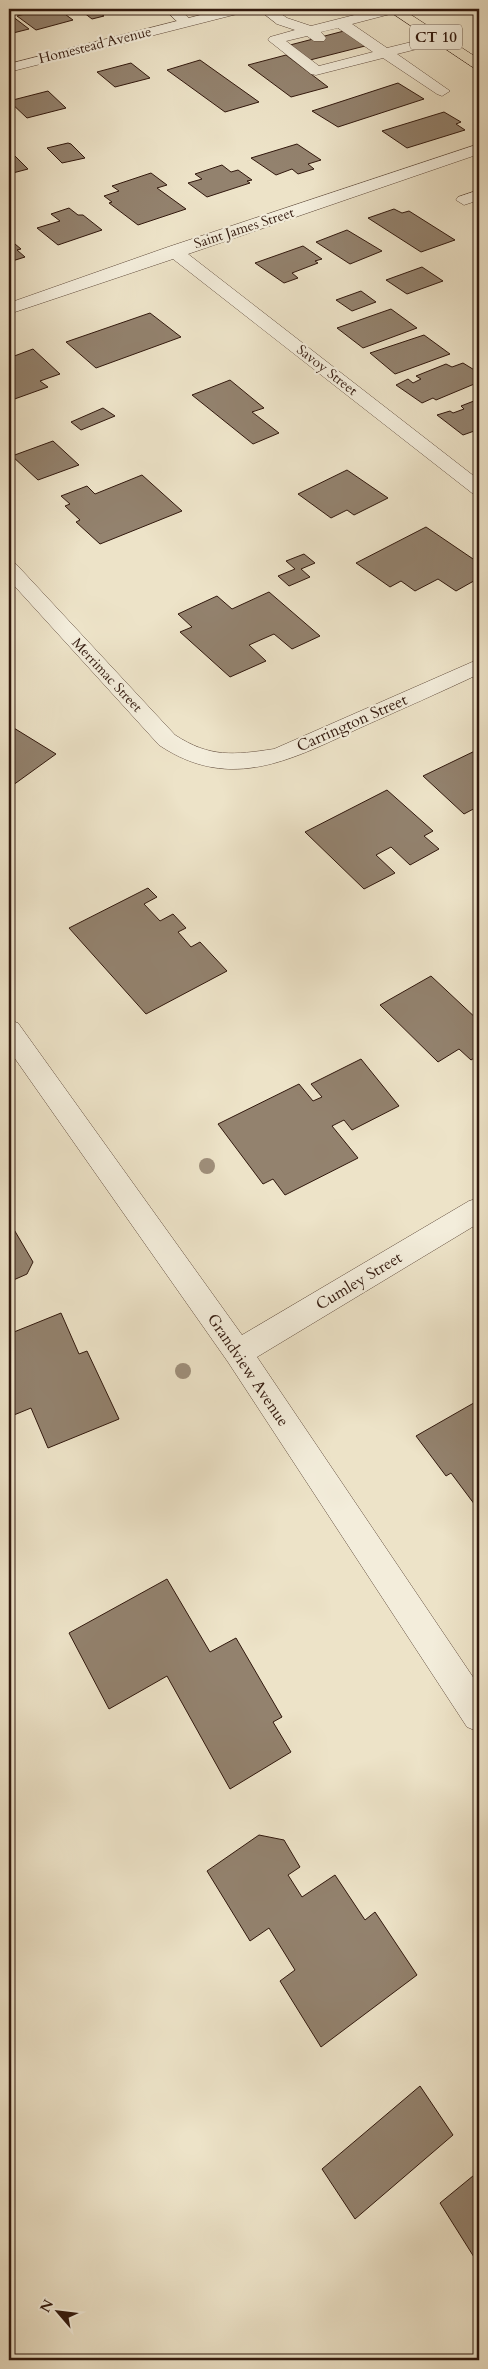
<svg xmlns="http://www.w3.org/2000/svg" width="488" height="2369" font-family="Cardo,serif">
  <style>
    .building { fill: #93826e; stroke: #31180d }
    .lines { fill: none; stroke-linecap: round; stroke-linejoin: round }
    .lane-casing { stroke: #604b3c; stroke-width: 1 }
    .street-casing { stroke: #604b3c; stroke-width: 1 }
    .primary-casing { stroke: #31180d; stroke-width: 1 }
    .lane { fill: #f3eddb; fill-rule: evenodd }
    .street { fill: #f3eddb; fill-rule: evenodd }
    .primary { fill: #ede3c8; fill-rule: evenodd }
    .tree { fill: #9f8f7b }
    .labels { text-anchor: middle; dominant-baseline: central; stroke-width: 4.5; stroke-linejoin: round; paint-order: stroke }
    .far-street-label { font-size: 14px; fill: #31180d; stroke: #f3eddb }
    .shield { fill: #f3eddb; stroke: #6b584b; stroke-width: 1 }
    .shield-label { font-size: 15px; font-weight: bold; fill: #31180d }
    .street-label { font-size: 16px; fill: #31180d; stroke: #f3eddb }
  </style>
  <rect width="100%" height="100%" fill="#ede3c8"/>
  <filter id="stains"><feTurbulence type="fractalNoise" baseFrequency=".004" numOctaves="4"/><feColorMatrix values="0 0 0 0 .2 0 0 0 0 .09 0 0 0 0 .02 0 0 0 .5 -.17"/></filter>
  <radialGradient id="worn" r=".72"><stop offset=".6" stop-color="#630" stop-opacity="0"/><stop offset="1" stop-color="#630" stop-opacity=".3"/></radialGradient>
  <path class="building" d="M44,9H58L73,20L36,30L17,16Z
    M79,9H120L101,14L104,16L92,19Z
    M12,16L29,29L9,34V17Z
    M344,31L365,46L310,60L290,45Z
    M286,55L328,87L291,97L248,65Z
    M200,60L259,102L225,112L167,70Z
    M131,63L150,78L115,87L97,72Z
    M398,83L424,99L338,127L312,111Z
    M48,91L66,108L27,118L9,101Z
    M444,112L461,122L456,124L465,130L407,148L382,131Z
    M68,143L71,144L85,158L62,163L47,148Z
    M297,144L321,160L308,164L314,169L298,174L292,169L276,175L251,158Z
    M15,156L28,169L9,174V158Z
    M222,165L231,172L238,170L252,180L247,181L250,183L207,197L188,183L202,179L195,174Z
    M151,173L167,185L157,188L186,209L138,225L109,203L112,202L104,196L119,191L112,186Z
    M69,208L78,215H83L102,230L58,245L37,228L60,221L51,214Z
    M394,209L402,213L409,211L455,240L421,252L368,218Z
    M347,230L382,251L350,264L316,242Z
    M9,239L21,249L17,250L25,257L9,262Z
    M303,246L322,259L315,261L318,263L292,273L298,278L284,283L255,263Z
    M422,267L443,281L407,294L386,280Z
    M361,291L376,302L352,311L336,300Z
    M391,309L417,328L363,348L337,328Z
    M150,313L181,337L96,368L66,342Z
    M424,335L450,354L395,374L370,353Z
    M33,349L60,374L40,381L48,387L9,401V358Z
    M463,363L476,371L479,370V382L436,400L433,398L422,403L396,385L408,379L413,383L421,379L416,376L446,364L452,367Z
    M230,380L264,408L252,412L279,433L253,444L192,395Z
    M479,399V432L477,430L463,435L437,415L450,411L453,413L464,409L461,406Z
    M103,408L115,416L81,430L71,422Z
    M53,441L79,465L38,480L12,456Z
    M347,470L388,498L354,515L347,510L331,518L298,494Z
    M142,475L182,511L100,544L76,522L80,520L65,506L70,504L61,496L87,486L95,494Z
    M426,527L479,563V578L456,591L438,579L415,591L401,581L390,587L356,563Z
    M304,554L315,563L301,569L310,577L289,586L278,576L295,569L286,561Z
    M269,592L320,636L292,649L274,634L249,645L266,661L230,677L180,632L192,627L178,614L217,596L232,609Z
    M9,725L56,754L9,788Z
    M479,749V806L464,814L423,776Z
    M387,790L433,831L424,836L439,849L410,865L391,847L376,855L395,873L364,889L305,832Z
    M148,888L157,897L144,904L160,921L173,914L186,928L178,932L191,947L200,942L227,971L146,1014L69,928Z
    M431,976L479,1021V1055L471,1060L459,1049L438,1062L380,1005Z
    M361,1059L399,1106L352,1130L344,1120L332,1126L358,1158L285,1195L273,1179L263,1184L218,1124L299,1084L313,1101L322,1097L311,1084Z
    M9,1221L33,1262L27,1274L9,1282Z
    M61,1313L79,1354L87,1351L119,1419L48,1448L31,1408L9,1417V1334Z
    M479,1400V1509H478L451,1473L446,1476L416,1436Z
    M167,1579L210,1652L236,1638L282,1717L273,1722L291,1752L230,1789L167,1676L109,1709L69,1633Z
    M259,1835L284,1840L300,1867L288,1875L302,1897L335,1875L365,1920L375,1912L417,1975L321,2047L280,1981L295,1970L269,1928L250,1941L207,1871Z
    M420,2086L453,2135L355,2219L322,2169Z
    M479,2171V2265L440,2203Z"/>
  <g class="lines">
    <g class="lane-casing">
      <path id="lane" d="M164,9H179L193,22L191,25H181Z
        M200,9H216L223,15L216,19Z
        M258,9H274L287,18L311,26L378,9H400L398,12L352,24L387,48L440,35L445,36L447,39L445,42L397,54L450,91L442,96L437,94L383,58L316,75L311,74L268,40L270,37L295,30L277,24ZM338,28L373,52L319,66L286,41L307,36L314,41H324L326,38L321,32Z
        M479,190V200L464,205L456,200L458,197Z"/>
    </g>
    <g class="street-casing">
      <path id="street" d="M224,9H247L245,12L9,72V64Z
        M479,144V154L188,254L479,480V495L472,493L173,259L9,314V303L168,247Z
        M9,562L16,564L175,735C210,758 234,755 274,749L479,659V674C441,692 402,709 364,726C294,758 232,794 159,745L9,580Z
        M9,1020L18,1023L242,1335L469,1201L479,1198V1223L257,1357L479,1686V1732L467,1727L228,1362L9,1050Z"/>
    </g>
    <g class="primary-casing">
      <path id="primary" d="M386,9H402L479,59V69L474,68Z"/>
    </g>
    <use href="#lane" class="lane"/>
    <use href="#street" class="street"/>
    <use href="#primary" class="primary"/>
  </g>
  <g class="tree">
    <circle cx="207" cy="1166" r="8"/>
    <circle cx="183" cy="1371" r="8"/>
  </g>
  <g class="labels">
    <g class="far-street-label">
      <text transform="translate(95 45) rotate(-14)">Homestead Avenue</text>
      <text transform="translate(244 228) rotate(-18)">Saint James Street</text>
      <text transform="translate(327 370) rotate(38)">Savoy Street</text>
      <text transform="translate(107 675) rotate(47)">Merrimac Street</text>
    </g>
    <rect class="shield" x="410" y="24.5" width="52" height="25" rx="4"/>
    <g class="shield-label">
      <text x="436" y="37">CT 10</text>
    </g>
    <g class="street-label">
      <text transform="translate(352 723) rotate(-24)">Carrington Street</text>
      <text transform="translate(359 1281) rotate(-31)">Cumley Street</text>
      <text transform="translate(248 1370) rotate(56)">Grandview Avenue</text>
    </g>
  </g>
  <rect width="488" height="2369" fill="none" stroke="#ede3c8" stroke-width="30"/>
  <rect x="10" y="10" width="468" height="2349" fill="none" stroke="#31180d" stroke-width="2.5"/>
  <rect x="15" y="15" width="458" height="2339" fill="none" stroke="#31180d"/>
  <g transform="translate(58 2312) rotate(298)" stroke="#f3eddb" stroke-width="4" paint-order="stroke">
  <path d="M0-4L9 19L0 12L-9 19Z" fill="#31180d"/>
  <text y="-8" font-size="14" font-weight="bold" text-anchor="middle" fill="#31180d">N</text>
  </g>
  <rect width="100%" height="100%" filter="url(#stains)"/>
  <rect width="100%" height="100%" fill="url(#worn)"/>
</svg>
